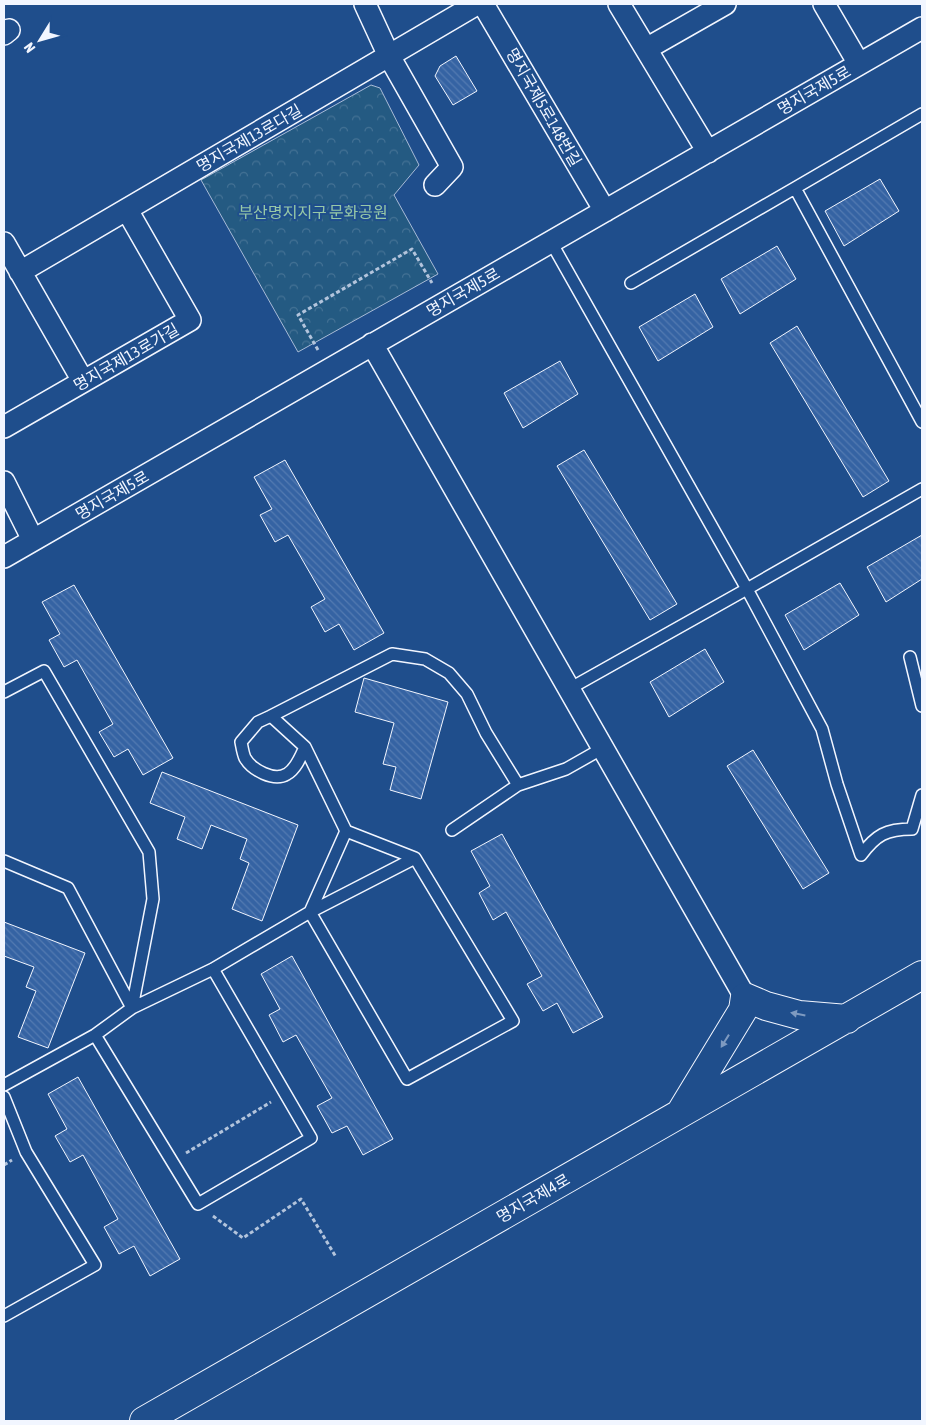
<svg xmlns="http://www.w3.org/2000/svg" width="926" height="1425" font-family="'Asap Condensed','Noto Sans KR',sans-serif">
  <style>
    .park { fill: url(#park-crowns); stroke: #a8bbd7 }
    .building { fill: url(#building-back-hatch); stroke: #f2f6ff }
    .lines { fill: none; stroke-linecap: round; stroke-linejoin: round }
    .service-casing { stroke: #f2f6ff; stroke-width: 14 }
    .minor-casing { stroke: #f2f6ff; stroke-width: 24 }
    .secondary-casing { stroke: #f2f6ff; stroke-width: 30 }
    .path { stroke: #b3c4dc; stroke-width: 3; stroke-dasharray: 4 2.5; stroke-linecap: butt }
    .service { stroke: #1f4e8c; stroke-width: 11 }
    .minor { stroke: #1f4e8c; stroke-width: 21 }
    .secondary { stroke: #1f4e8c; stroke-width: 28 }
    .oneway { fill: #7e9ac0 }
    .labels { text-anchor: middle; dominant-baseline: central; stroke-width: 4; stroke-linejoin: round; paint-order: stroke }
    .street-label { font-size: 16px; fill: #f2f6ff; stroke: #1f4e8c }
    .park-label { font-size: 16px; fill: #97c8a6; stroke: #1f4e8c }
  </style>
  <defs>
    <pattern id="park-crowns" width="20" height="18" patternUnits="userSpaceOnUse" patternTransform="scale(1.25)"><rect width="20" height="18" fill="#245a82"/><path d="M2 6a3 3 0 1 1 6 0M12 15a3 3 0 1 1 6 0" fill="none" stroke="#447295"/></pattern>
    <pattern id="building-back-hatch" width="6" height="6" patternUnits="userSpaceOnUse" patternTransform="scale(1.25)"><rect width="6" height="6" fill="#3563a3"/><path d="M-1 5l2 2M0 0l6 6M5-1l2 2" fill="none" stroke="#537ab1"/></pattern>
  </defs>
  <rect width="100%" height="100%" fill="#1f4e8c"/>
  <path class="park" d="M371,85L380,88L419,165L394,195L438,274L298,352L201,180Z"/>
  <path class="building" d="M456,56L477,91L453,105L435,76L440,66Z
    M880,179L899,211L844,246L825,211Z
    M777,246L796,279L740,314L721,279Z
    M695,294L713,327L658,361L639,327Z
    M797,326L889,481L863,497L770,343Z
    M560,361L578,394L523,428L504,393Z
    M584,450L677,604L650,620L557,466Z
    M285,460L384,633L354,650L339,624L325,632L311,607L325,599L288,535L275,542L260,515L272,509L254,477Z
    M922,535V579L886,602L867,567Z
    M840,583L859,615L804,650L785,615Z
    M74,585L173,758L143,775L128,749L114,757L99,732L113,724L77,660L64,667L49,640L60,634L42,602Z
    M705,649L724,682L669,717L650,682Z
    M364,678L448,702L421,799L390,790L396,767L383,764L394,723L355,712Z
    M753,750L829,873L803,889L727,766Z
    M162,772L298,825L262,921L232,909L249,863L240,859L247,839L211,825L202,849L177,839L185,817L150,803Z
    M502,834L603,1017L573,1033L557,1003L543,1011L527,984L542,976L506,912L493,920L479,893L490,886L471,851Z
    M4,922L85,953L48,1048L18,1037L36,991L26,987L34,967L4,956Z
    M292,956L393,1139L363,1155L347,1126L332,1133L317,1106L332,1098L296,1035L283,1042L269,1015L280,1009L261,974Z
    M78,1077L180,1259L150,1276L134,1246L119,1254L104,1227L118,1219L83,1155L70,1162L55,1136L67,1129L48,1094Z"/>
  <g class="lines">
    <g class="service-casing">
      <path id="service" d="M922,114L795,188L922,422
        M551,242L747,589L822,729L837,784L861,855C876,835 886,829 912,829L922,795
        M631,283L795,188
        M910,657L922,706
        M569,689L747,589L922,489
        M4,692L44,671L149,852L153,899L132,1008
        M271,716L258,722L241,742C242,747 243,754 245,758C252,770 274,782 287,774C296,769 301,756 305,747
        M452,830L518,785L566,769L603,748
        M346,831L415,858
        M4,861L68,888L132,1008
        M95,1035L198,1204L311,1138L213,969
        M4,1085L95,1035L132,1008L213,969L310,912L415,858L513,1021L407,1079L310,912L346,831L305,747L271,716L392,654L425,659L449,673L467,694L486,733L518,785
        M4,1097L26,1152L95,1265L4,1316"/>
    </g>
    <g class="minor-casing">
      <path id="minor" d="M365,4L389,56L452,167L435,185
        M483,4L605,211
        M619,4L708,152
        M824,4L859,64
        M4,34L9,30
        M646,49L725,4
        M4,243L83,381
        M20,272L477,4
        M372,344L745,997
        M4,427L190,320L127,210
        M4,482L33,540
        M4,557L922,28"/>
    </g>
    <g class="secondary-casing">
      <path id="secondary" d="M681,1112L743,1010L745,997L766,1006L799,1015L847,1019
        M144,1421L922,975"/>
    </g>
    <path class="path" d="M318,350L298,315L412,249L432,283
      M186,1153L271,1102
      M4,1165L12,1160
      M213,1216L243,1238L301,1199L336,1257"/>
    <use href="#service" class="service"/>
    <use href="#minor" class="minor"/>
    <use href="#secondary" class="secondary"/>
  </g>
  <defs><path id="oneway-solid" d="M-6-.8H1V-3.2L6.5 0L1 3.2V.8H-6Z" transform="scale(1.25)"/></defs>
  <g class="oneway">
    <use href="#oneway-solid" transform="translate(798 1014) rotate(-169)"/>
    <use href="#oneway-solid" transform="translate(725 1041) rotate(122)"/>
  </g>
  <g class="labels">
    <g class="street-label">
      <text transform="translate(814 90) rotate(-30)">명지국제5로</text>
      <text transform="translate(544 107) rotate(60)">명지국제5로148번길</text>
      <text transform="translate(249 138) rotate(-30)">명지국제13로다길</text>
      <text transform="translate(463 292) rotate(-30)">명지국제5로</text>
      <text transform="translate(126 357) rotate(-30)">명지국제13로가길</text>
      <text transform="translate(112 495) rotate(-30)">명지국제5로</text>
      <text transform="translate(533 1198) rotate(-30)">명지국제4로</text>
    </g>
    <g class="park-label">
      <text x="313" y="212">부산명지지구 문화공원</text>
    </g>
  </g>
  <rect width="926" height="1425" fill="none" stroke="#f2f6ff" stroke-width="10"/>
  <g transform="translate(40 40) rotate(233)" stroke="#1f4e8c" stroke-width="4" paint-order="stroke">
  <path d="M0-4L9 19L0 12L-9 19Z" fill="#f2f6ff"/>
  <text y="-8" font-size="14" font-weight="bold" text-anchor="middle" fill="#f2f6ff">N</text>
  </g>
</svg>
